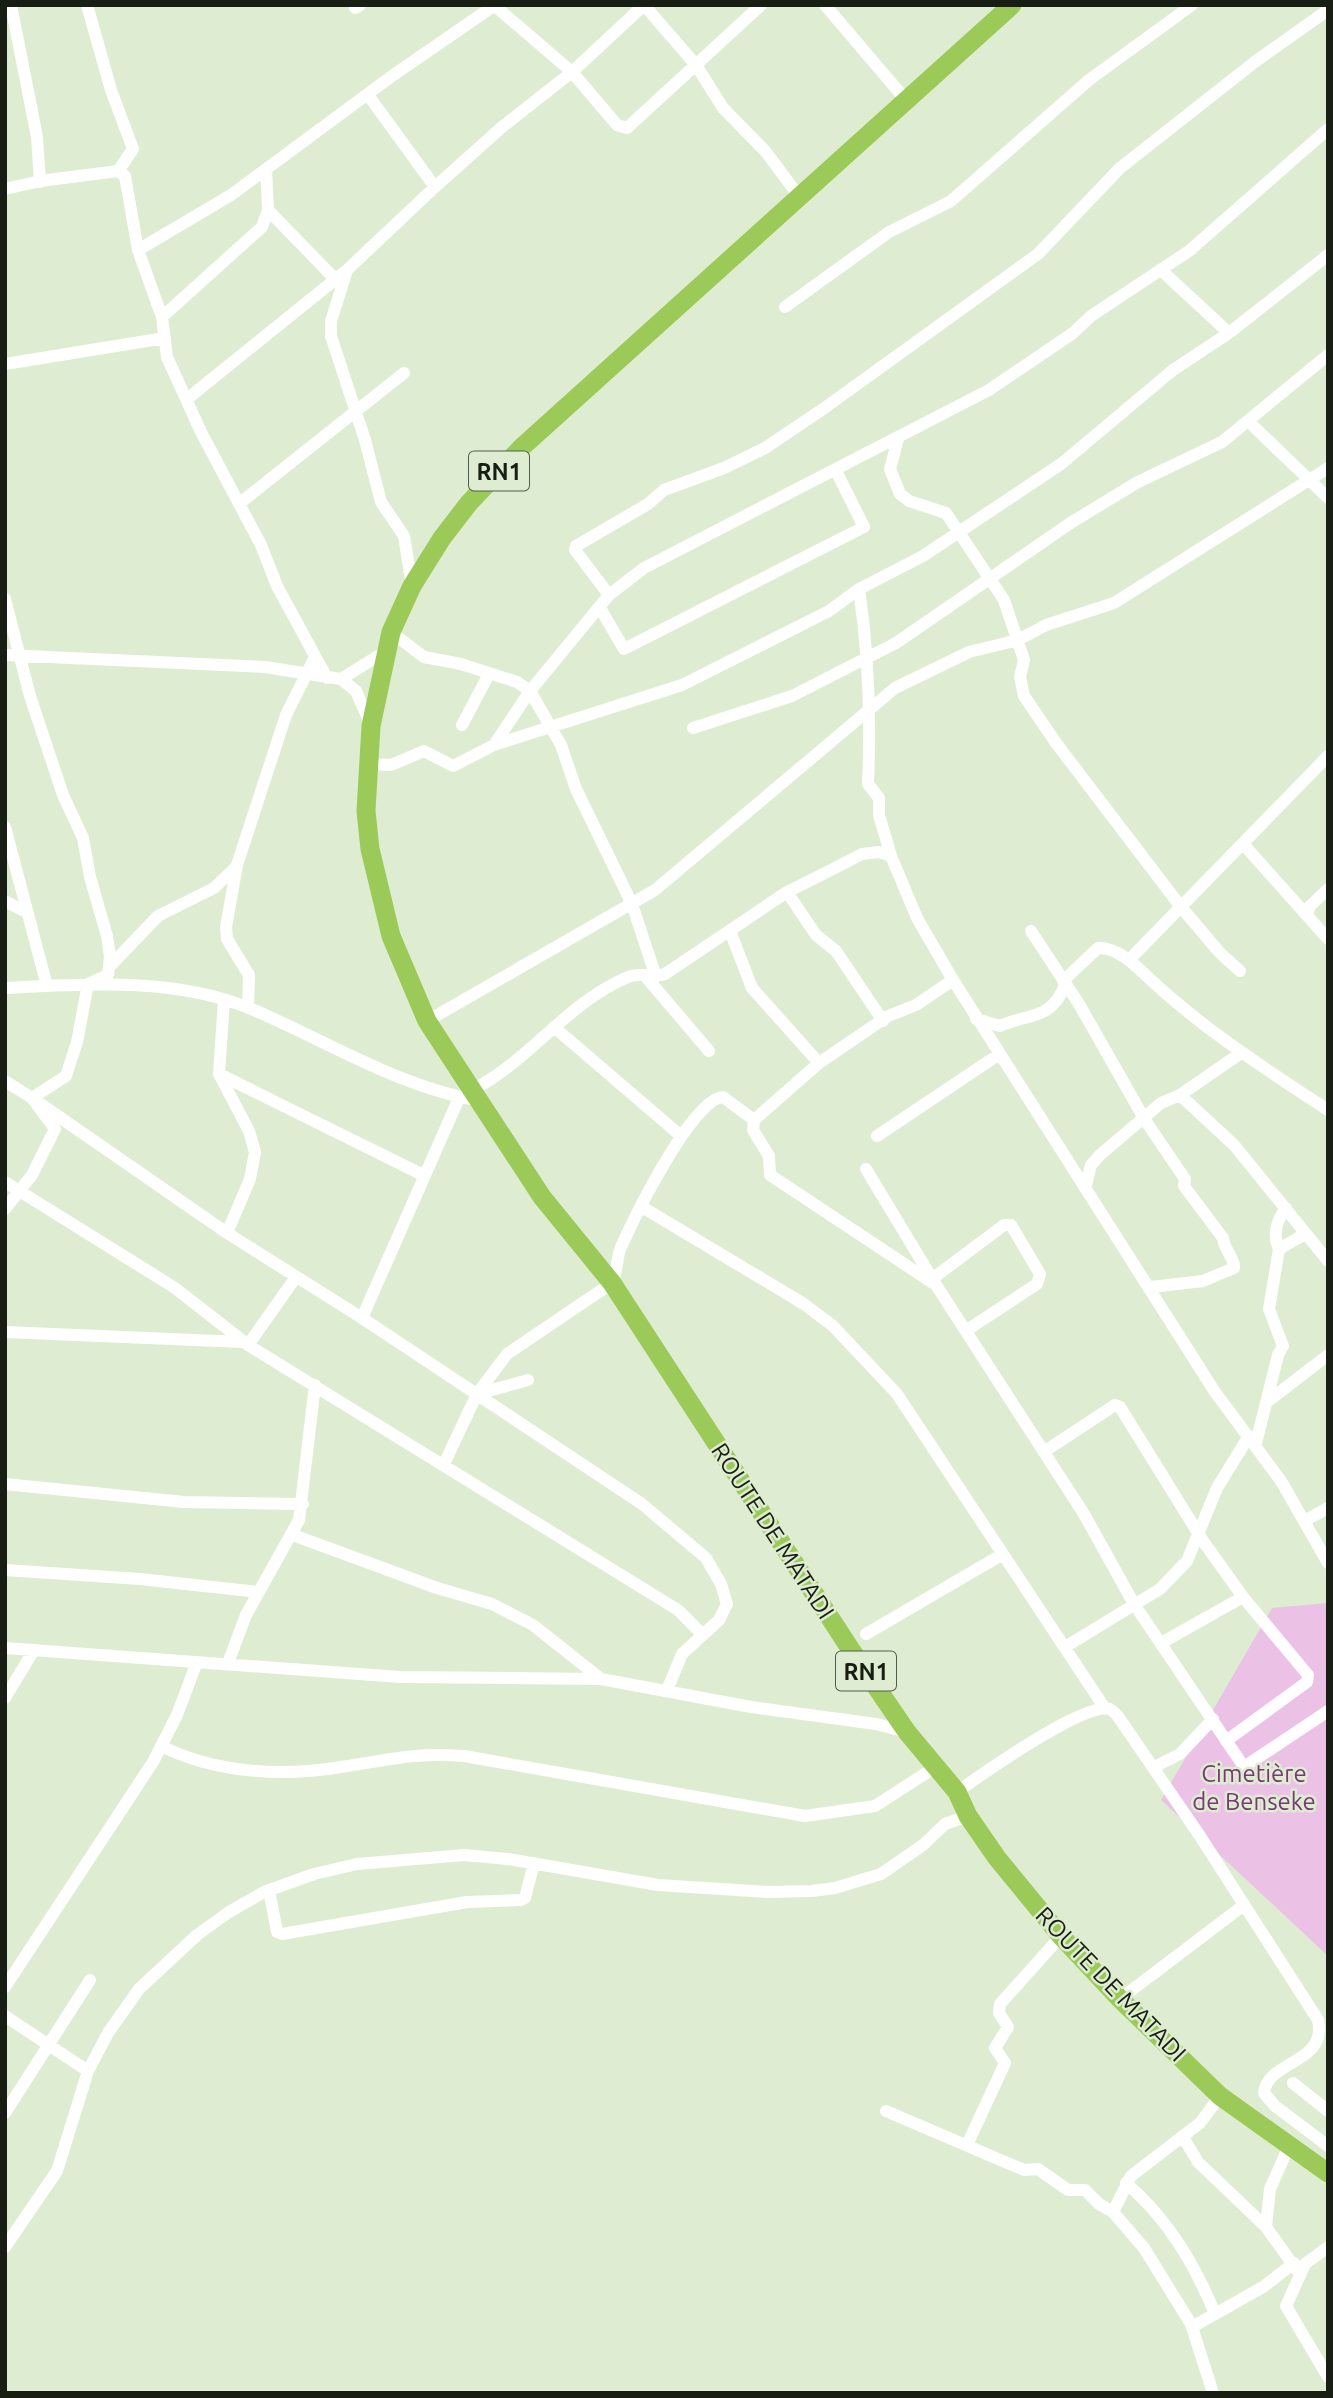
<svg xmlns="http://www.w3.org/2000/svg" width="1333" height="2398" font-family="Ubuntu,sans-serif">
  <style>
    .green { fill: #ebc1e6 }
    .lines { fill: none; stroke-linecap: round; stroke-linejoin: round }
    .minor { stroke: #fff; stroke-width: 12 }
    .trunk { stroke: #9bca58; stroke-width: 19 }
    .labels { text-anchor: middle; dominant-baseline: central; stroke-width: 5; stroke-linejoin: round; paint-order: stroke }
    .shield { fill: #deedd1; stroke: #535c4d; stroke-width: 2 }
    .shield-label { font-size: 23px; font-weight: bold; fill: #181e14 }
    .street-label { font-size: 24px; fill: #181e14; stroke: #deedd1 }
    .park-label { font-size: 24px; fill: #783974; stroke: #deedd1 }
  </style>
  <rect width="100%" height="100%" fill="#deedd1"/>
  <path class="green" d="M1328,1603V1956L1161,1800L1272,1608Z"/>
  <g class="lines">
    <path class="minor" d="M11,5L37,137L40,182
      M87,5L111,90L133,149L118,171
      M825,5L906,100
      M495,6L572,72L617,125L627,128L761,5
      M355,8L360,5
      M368,95L435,187
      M5,189L40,181L118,171L125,176L138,250L162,317L167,357L201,432L261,545L277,586L327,678
      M268,210L335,279L342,280
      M138,250L231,195L392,76L495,5
      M347,270L331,321V336L365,440L381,502L404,536L412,586
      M1162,271L1229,333
      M785,307L889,232L951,201L1089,80L1192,5
      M162,317L262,227L268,210L266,169
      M5,364L165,338
      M187,399L347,270L435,187L502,127L572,72L644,5L696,65L723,108L766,152L798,195
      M1248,421L1328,498
      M898,439L890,469L900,494L909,501L946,513L1004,600L1024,660L1020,677L1024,696L1056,743L1181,907L1220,953L1240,971
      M240,503L404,373
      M859,589C869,656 871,716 868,784L879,798V815L891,856L917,918L953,980L1215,1392L1281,1481L1328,1563
      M609,595L575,550L576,546L648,504L664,490L724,468L765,448L823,409L1038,254L1120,168L1256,61L1328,10
      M5,599L30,696L63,795L83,838L90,877L107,936L110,957L108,975L88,984L77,1042L66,1076L32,1098L227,1233L362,1318L642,1504L706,1558L721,1584L727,1604L719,1620L682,1654L667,1690
      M600,608L624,649L864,527L836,471
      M391,632L424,657L461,664L517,682L530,691L561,745L576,789L632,904L656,977
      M5,655L265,667L341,679L356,691L370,723
      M341,679L386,651
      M462,725L489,674
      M693,728L792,696L896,643L1072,522L1138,482L1222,442L1328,355
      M494,745L530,691L609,595L644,568L989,390L1073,333L1091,316L1189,251L1328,129
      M367,764L391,765L424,751L453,766L494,745L682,685L829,611L859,589L923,556L1061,464L1173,370L1229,333L1328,255
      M5,827L47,986
      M1244,845L1328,939
      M787,892L816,935L836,951L883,1021
      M5,901L28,913
      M1307,914L1310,906L1328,889
      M730,931L752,988L819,1063
      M1031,931L1079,1004L1145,1120L1185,1179L1184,1186L1223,1238C1224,1250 1235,1258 1234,1268L1203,1281L1151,1287
      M1129,960L1328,756
      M110,966L158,916L214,888L235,868
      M646,977L709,1051
      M1063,981L1098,948C1119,947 1138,968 1152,981C1206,1031 1267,1070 1328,1110
      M5,988C85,984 173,977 249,1008C326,1040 397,1087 481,1101
      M224,1000L219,1074L249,1131L255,1152L250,1179L227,1233
      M248,1008L249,975L227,939L226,927L237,865L286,715L315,657
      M976,1019L1000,1026C1028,1013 1051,1021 1065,985
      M427,1021L655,890L895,688L969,652L1018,640L1046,625L1114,603L1328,468
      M554,1027L681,1136
      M219,1074L423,1175
      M5,1081L32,1098L55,1129L32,1175L5,1209
      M474,1089C530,1060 568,1002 628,977C639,972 652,978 665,974L787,892L833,869L862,854L879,852L891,856
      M1180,1095L1234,1145L1328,1261
      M754,1120L753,1130L769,1156L770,1175L933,1283
      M877,1136L998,1055
      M866,1169L936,1285L1084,1514L1134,1604L1244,1767L1328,1711
      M5,1182L175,1288L248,1345L678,1610L702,1634
      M1086,1185L1091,1165L1100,1155L1161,1103L1180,1095L1241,1053
      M642,1207L804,1304L833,1326L897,1394L1104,1707
      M1279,1249L1305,1234
      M932,1279L1004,1225H1011L1040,1274L1037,1284L967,1330
      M362,1318L459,1098
      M5,1332L243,1342
      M248,1345L296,1277
      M477,1394L528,1380
      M1267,1402L1328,1355
      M1256,1443L1278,1355L1283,1346L1269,1309L1279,1249C1272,1235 1277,1220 1286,1208
      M1045,1451L1115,1405L1120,1407L1203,1541L1243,1597L1308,1675L1307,1682L1226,1741
      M444,1464L477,1394L507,1354L612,1283C618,1270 616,1259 621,1247C634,1218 692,1099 723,1097L754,1120L819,1063L888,1016L916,1005L953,980
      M5,1484L184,1502L303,1504
      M1304,1521L1328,1508
      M293,1535L437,1588L492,1604L533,1625L601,1679
      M5,1570L140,1579L259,1592
      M866,1634L1003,1554
      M1161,1643L1243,1597
      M1065,1647L1160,1589L1187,1561L1217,1488L1249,1436
      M5,1648L400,1677L601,1679L751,1707L876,1724L907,1732
      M228,1663L246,1615L299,1520L315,1385
      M5,1698L34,1650
      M161,1746C215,1773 282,1777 341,1767C389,1760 414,1752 464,1756L805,1816L875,1806L937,1766
      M1154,1767L1180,1754L1213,1719
      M957,1792C982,1774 1084,1702 1110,1709L1117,1715L1200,1836L1318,2020C1328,2064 1267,2060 1264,2093L1275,2106L1328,2146
      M269,1890L277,1932L282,1934L467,1902L521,1900L525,1898L534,1863
      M5,1987L153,1762L177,1715L197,1662
      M1120,1999L1244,1905
      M5,2016L88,2071
      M1293,2083L1328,2111
      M886,2111L1024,2170L1038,2169L1068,2190H1085L1099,2204L1113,2212
      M5,2113L90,1980
      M1183,2137L1198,2162L1266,2227L1299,2273
      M967,2145L1005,2063L995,2048L1008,2027L999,2013L1000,2004L1061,1936
      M1126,2183C1167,2218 1195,2264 1215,2314
      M1266,2227L1270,2189L1289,2146
      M5,2247L57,2171L88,2071L108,2033L139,1989L197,1935L229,1912L264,1892L314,1874L357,1864L464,1855L508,1859L658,1885L768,1892L812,1891L835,1888L881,1874L923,1845L945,1824L968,1816
      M1328,2247L1305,2264L1286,2306L1328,2377
      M1192,2327L1263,2287L1294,2263
      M1213,2393L1191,2324L1144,2248L1113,2212L1131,2176L1200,2123L1220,2096"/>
    <path class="trunk" d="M1012,5L522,447L469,503L442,538L412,586L391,632L371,726L366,811L370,849L391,936L427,1021L542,1197L612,1283L851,1650L907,1732L957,1792L968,1816L997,1858L1061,1936L1120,1999L1220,2096L1328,2173"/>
  </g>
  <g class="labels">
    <g class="shield">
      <rect x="469" y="451.5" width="60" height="39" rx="5"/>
      <rect x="836" y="1651.5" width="60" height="39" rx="5"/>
    </g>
    <g class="shield-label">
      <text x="499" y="471">RN1</text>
      <text x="866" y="1671">RN1</text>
    </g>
    <g class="street-label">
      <text transform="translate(773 1531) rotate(57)">ROUTE DE MATADI</text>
      <text transform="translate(1111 1984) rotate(46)">ROUTE DE MATADI</text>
    </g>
    <g class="park-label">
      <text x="1254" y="1773">Cimetière<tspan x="1254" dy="28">de Benseke</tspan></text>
    </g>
  </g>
  <rect width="1333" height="2398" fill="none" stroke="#181e14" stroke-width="14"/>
</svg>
